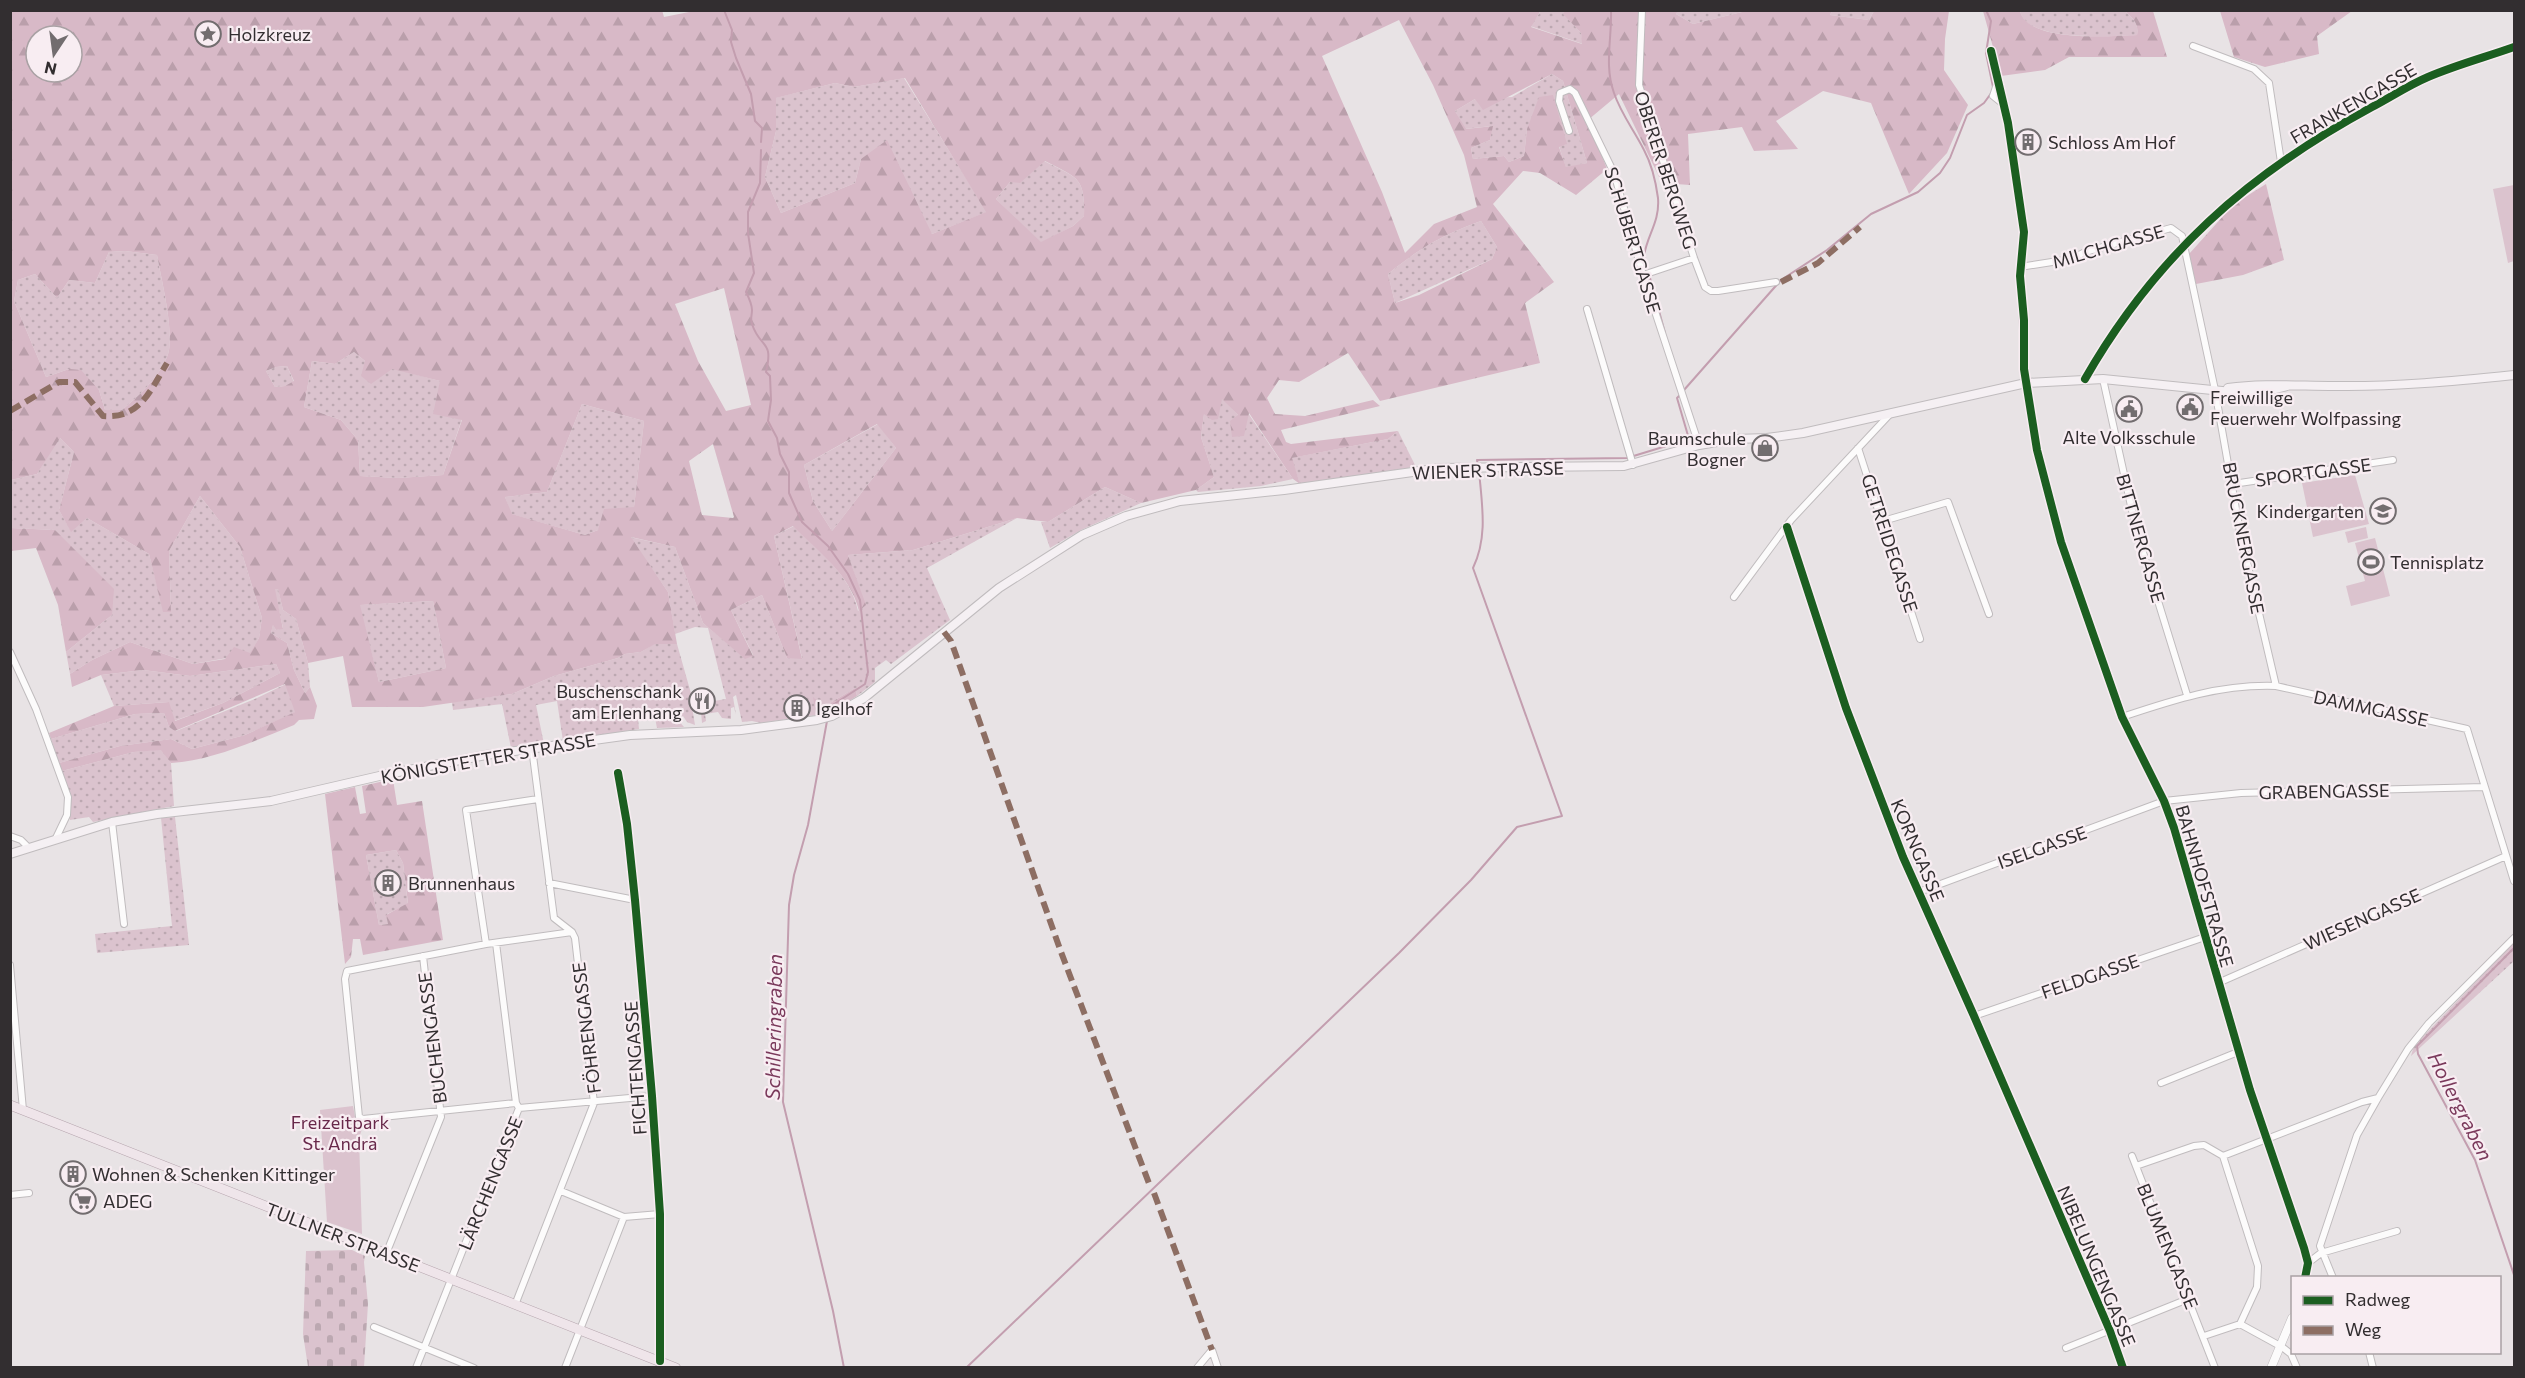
<svg xmlns="http://www.w3.org/2000/svg" width="2525" height="1378" font-family="Commissioner,sans-serif">
  <style>
    .grass { fill: url(#grass-dots) }
    .forest { fill: url(#forest-firs); fill-rule: evenodd }
    .cemetery { fill: url(#cemetery-stones) }
    .park { fill: #dbc3ce }
    .lines { fill: none; stroke-linecap: round; stroke-linejoin: round }
    .stream { stroke: #c39eaf; stroke-width: 2 }
    .minor-casing { stroke: #c0bcbe; stroke-width: 8 }
    .tertiary-casing { stroke: #c0bcbe; stroke-width: 9 }
    .secondary-casing { stroke: #c0bcbe; stroke-width: 10 }
    .primary-casing { stroke: #b5a4ad; stroke-width: 10 }
    .minor { stroke: #fcfbfb; stroke-width: 6 }
    .tertiary { stroke: #fcfbfb; stroke-width: 8 }
    .secondary { stroke: #f5f0f3; stroke-width: 8 }
    .primary { stroke: #efe5ea; stroke-width: 9 }
    .quiet { stroke: #8d6e63; stroke-width: 6; stroke-dasharray: 12 6; stroke-linecap: butt }
    .cycleway-casing { stroke: #f8edf2; stroke-width: 11 }
    .cycleway { stroke: #1b5e20; stroke-width: 8 }
    .labels { text-anchor: middle; dominant-baseline: central; stroke-width: 4.5; stroke-linejoin: round; paint-order: stroke }
    .poi-label { font-size: 18px; fill: #322e30; stroke: #f8edf2; text-anchor: start }
    .street-label { font-size: 18px; fill: #322e30; stroke: #f8edf2 }
    .park-label { font-size: 18px; fill: #68284a; stroke: #f8edf2 }
    .water-label { font-size: 20px; font-style: italic; fill: #7a395b; stroke: #f8edf2 }
  </style>
  <defs>
    <pattern id="grass-dots" width="8" height="8" patternUnits="userSpaceOnUse" patternTransform="scale(1.5)"><rect width="8" height="8" fill="#dbc3ce"/><path d="M2 2h.1M6 6h.1" fill="none" stroke="#bca8b1" stroke-width="1.8" stroke-linecap="round"/></pattern>
    <pattern id="forest-firs" width="22" height="20" patternUnits="userSpaceOnUse" patternTransform="scale(1.5)"><rect width="22" height="20" fill="#d8b9c7"/><path d="M5 1l3.5 6h-7zM16 11l3.5 6h-7z" fill="#ba9fab"/></pattern>
    <pattern id="cemetery-stones" width="16" height="16" patternUnits="userSpaceOnUse" patternTransform="scale(1.5)"><rect width="16" height="16" fill="#dbc3ce"/><path d="M2 7V4a2 2 0 0 1 4 0v3zM10 15v-3a2 2 0 0 1 4 0v3z" fill="#bca8b1"/></pattern>
  </defs>
  <rect width="100%" height="100%" fill="#e8e3e5"/>
  <path class="grass" d="M1678,10L1746,11L1693,24L1676,14Z
    M1541,11H1565L1564,14L1581,33L1583,44L1530,26Z
    M1832,11H1874L1869,20L1830,15Z
    M2020,11H2125C2133,18 2139,24 2137,35C2112,36 2027,43 2020,11Z
    M1552,74L1563,81L1587,163L1566,168L1559,146L1566,144L1527,129L1524,156L1509,162L1504,156L1473,159L1471,148L1490,140L1492,126L1465,129L1455,111L1475,99L1512,97Z
    M904,78L987,212L932,234L861,159L855,183L781,213L765,177L776,131L775,98L835,83L854,87Z
    M1044,161C1077,178 1085,176 1084,216L1073,226L1041,243L996,199L1010,182H1020Z
    M1481,221L1497,247L1492,259L1395,303L1388,274C1421,247 1441,236 1481,221Z
    M125,251L157,255C161,278 176,337 167,357C158,378 140,395 122,410H105L99,390L69,369L46,377L14,301L18,280L35,274L57,298L69,280L95,283L109,252Z
    M354,352L365,361L440,381L462,419L443,475L398,478L360,476L358,440L341,420L304,407L312,361L335,364Z
    M287,366L294,382L285,386L275,387L266,371L276,367Z
    M1222,398L1238,415L1248,413L1293,479L1261,486L1198,492L1196,490L1214,477L1201,437L1204,413Z
    M582,404L644,421L634,507L598,530L585,535L511,514L505,497L547,492Z
    M878,424L896,448L832,531L813,501L804,465Z
    M1398,431L1415,465L1408,468L1300,484L1291,458L1388,439Z
    M59,437L74,452L59,510L71,531L87,518L149,554L164,612L171,611L169,551L200,496L240,547L262,618L259,638L250,654L193,664L130,642L92,660L70,674L66,652L112,615L55,530L11,528V480L37,474Z
    M1105,487L1141,503L1081,530L1050,548L1041,522H1048Z
    M1017,518L927,568L950,620L891,664L886,660L875,668V682L857,696L855,688L825,706L814,698L816,715L761,723L752,721L742,722L736,695L733,697L736,715L734,707L731,708V719L722,718L718,712L705,714L706,721L702,723L701,712L708,709L706,707L698,709L694,706L692,707L695,725L687,722L683,716L677,719L684,727L657,728L655,718L638,719L639,729L563,741L557,701L536,705L544,744L511,748L502,704L453,710L452,702L512,694L554,676L618,658L625,654L641,652L654,644H677L694,704L710,703L708,697L713,696L714,701L726,699L708,628L695,627L675,634L668,592L630,537L675,547L703,623L745,658L753,655L731,610L762,595L787,658H802L774,536L794,526C818,550 851,576 858,611L865,605L848,555L913,550Z
    M278,588L283,610L296,619L308,663L310,687L305,693L294,670L287,643L271,633L273,624L276,630L283,628L274,589Z
    M433,601L446,668L379,682L359,605Z
    M276,664L280,673L223,703L174,721L168,702L114,706L101,675L143,670L190,676Z
    M286,684L296,712L245,735L192,749L171,739L120,746L59,763L51,739L135,714L164,713L169,727L176,731L257,698Z
    M162,749L171,763L174,806L93,822L89,817L70,820V796L62,771L134,752Z
    M175,817L189,945L97,953L95,934L172,926L161,818Z
    M396,850L403,863L408,904L387,914L388,924L379,925L366,855Z
    M2514,942V961L2411,1056L2414,1046Z"/>
  <path class="forest" d="M662,10L664,17L699,10H1541L1531,27L1582,44L1581,33L1563,14L1565,11H1678L1676,14L1693,24L1746,11H1832L1830,15L1869,20L1874,11H1949L1945,39L1944,70L1968,105L1947,153L1909,194L1871,103L1823,91L1776,121L1798,149L1754,151L1742,127L1688,134L1690,185L1662,183L1619,94L1588,120L1607,169L1576,195L1540,173L1523,171L1493,204L1554,282L1525,303L1540,363L1380,401L1348,353L1299,382L1279,380L1267,398L1275,414L1305,416L1373,400L1380,406L1281,430L1286,442L1291,444L1398,431L1388,439L1292,458L1300,484L1293,479L1249,413L1244,436L1232,437L1230,421L1238,415L1222,399L1218,419L1212,420L1204,414L1201,437L1214,477L1196,490L1141,503L1105,487L1048,522L1017,518L913,550L848,555L866,605L859,611C851,576 818,551 793,526L774,536L802,659L787,658L762,595L731,610L753,656L745,659L703,623L675,547L631,537L668,592L677,644H655L641,652L625,654L618,658L554,676L512,694L423,707H352L343,656L308,663L296,619L283,610L278,589H275L283,629L276,630L273,625L271,633L287,643L294,670L305,693L310,687L317,706L314,719L299,720L294,725C254,741 214,760 171,763L161,750L134,752L62,771L59,763L120,746L171,739L192,749L245,735L295,712L285,684L175,731L169,727L164,713L135,714L51,739L49,733L114,706L169,702L175,721L223,703L280,673L276,664L190,676L143,670L101,675L72,687L70,674L92,660L130,642L193,664L225,659L234,647L250,653L259,638L262,618L240,547L200,496L169,551L171,612H163L149,554L87,518L71,532L59,510L74,452L60,438L37,474L11,480V11ZM1399,20L1433,85L1464,155L1477,207L1434,224L1405,253L1382,192L1322,56ZM36,36H72V72H36ZM1552,74L1563,81L1587,163L1566,167L1559,147L1567,144L1553,95L1539,97L1527,129L1524,156L1509,162L1504,156L1473,159L1471,148L1490,140L1493,126L1466,129L1455,111L1475,99L1483,110ZM905,78L986,212L932,234L887,140L861,159L855,183L781,213L765,177L776,131V98L835,83L854,87ZM1045,161C1077,178 1085,176 1084,216L1073,226L1041,242L996,199L1010,182L1020,183ZM1481,221L1497,247L1492,259L1419,295L1395,303L1388,274C1421,247 1441,236 1481,221ZM125,251L157,255C161,278 176,337 167,357C158,378 140,395 122,410H105L99,390L81,370L69,369L46,377L14,301L18,280L35,274L57,298L69,280L95,283L109,252ZM724,288L751,405L726,411L698,361L675,304ZM354,352L365,361L361,376L371,384L392,369L440,381L433,414L462,420L443,475L398,478L360,476L358,440L341,420L304,407L312,361L335,364ZM287,366L294,381L285,386L275,387L266,371L276,367ZM582,404L644,421L634,507L604,509L598,530L585,535L512,514L505,497L547,492ZM877,424L896,448L832,531L813,501L804,465ZM713,444L734,517L733,518L702,515L689,461ZM433,601L446,668L379,682L360,605Z
    M1983,11H2020C2028,43 2111,36 2137,35C2139,24 2133,18 2125,11H2153L2167,57H2069L2045,70L2001,76Z
    M2220,11V10L2352,11L2317,36L2319,54L2265,67L2234,57Z
    M2266,184L2284,260L2243,275L2196,284L2189,254L2234,204Z
    M11,528L55,530L114,589L112,615L66,652L58,605L36,548L11,551Z
    M855,688L857,696L838,708L816,715L813,697L825,706Z
    M393,779L397,805L422,801L443,940L363,955L360,939H353L351,957L345,964L325,794L355,787L360,814L366,813L362,786ZM396,850L403,863L408,903L386,915L388,924L379,925L366,855Z"/>
  <path class="cemetery" d="M352,1250L365,1256L364,1262L368,1304L364,1367H308L303,1334L306,1251Z"/>
  <path class="park" d="M2514,185V261L2508,263L2493,189Z
    M2355,475L2369,524L2313,537L2302,483Z
    M2366,527L2368,538L2348,543L2345,532Z
    M2375,538L2390,596L2351,606L2346,586L2365,581L2355,543Z
    M353,1106L356,1122L364,1123L359,1138L362,1234L327,1222L320,1110Z"/>
  <g class="lines">
    <path class="stream" d="M724,10L732,30L731,42L736,58L751,94L755,121L762,128L761,142
      M1611,10C1612,39 1604,65 1614,93C1621,114 1634,130 1644,150C1651,163 1656,183 1658,198C1660,222 1647,235 1644,256L1665,333
      M1986,10L1991,21L1986,53L1993,87
      M761,150L760,183L748,212V233L754,273L746,292C749,298 752,304 752,310C752,316 750,318 752,324C760,349 774,339 766,372L770,376L771,400L768,421L777,438L780,454L789,472V493L802,522L828,546L848,574L860,600L868,672L865,684L825,710
      M1684,390L1781,280L1827,250L1871,214L1918,192L1940,173L1950,158L1967,115L1984,103L1992,92
      M1478,466L1477,460L1627,458L1689,439L1677,398L1680,395
      M827,721L808,825L794,875L789,905L783,1102L833,1311L844,1368
      M2514,948L2417,1046L2418,1054L2475,1160L2514,1275
      M966,1368L1399,953L1471,880L1517,827L1562,816L1473,568C1488,537 1482,505 1479,471"/>
    <g class="minor-casing">
      <path id="minor" d="M1642,10L1639,85L1694,258L1705,287L1711,291H1718L1776,282
        M2193,46L2254,69L2269,83L2281,162
        M1991,51L2008,123L2024,232L2020,276L2026,383
        M1999,87H1996L1993,96L2003,104
        M1569,131L1559,101L1560,93L1570,89L1575,93L1614,173L1643,275L1699,445
        M2020,267L2071,259L2085,252L2171,228L2182,236L2215,390L2240,532L2276,686
        M1643,275L1694,258
        M1587,309L1633,465
        M2085,379C2156,255 2248,174 2372,107C2391,97 2409,85 2428,77C2456,65 2486,57 2514,47
        M2103,379L2137,533L2187,695
        M1858,448L1920,639
        M2233,484L2393,460
        M1883,521L1948,502L1989,614
        M1787,527L1846,708L1903,857L1974,1016L2110,1331L2123,1368
        M1734,597L1791,520L1891,413
        M10,652L36,709L68,797L67,815L56,838
        M2122,717C2173,700 2221,684 2276,686L2467,729L2514,881
        M618,773L627,824L635,900L652,1096L660,1214V1361
        M112,822L124,924
        M10,836L21,840L29,848
        M549,883L635,900
        M1919,892L2164,801L2241,793L2484,787
        M486,944L466,810L538,799
        M10,965L23,1110
        M2218,983L2506,856
        M1974,1016L2205,937
        M2161,1083L2238,1052
        M516,1103L363,1119L359,1117L345,979L347,971L486,944L572,932
        M519,1108L652,1096
        M2132,1156L2215,1368
        M2223,1156L2362,1102L2378,1098L2408,1049L2429,1023L2514,938
        M2136,1166L2194,1146L2204,1145L2223,1156L2258,1266L2257,1287L2240,1324
        M561,1191L624,1217L660,1214
        M10,1195L29,1193
        M386,1254L441,1117L423,956
        M2308,1263L2321,1253L2397,1231
        M2333,1278L2320,1246L2357,1135L2378,1098
        M515,1305L594,1103L575,938L572,932L554,918L532,748
        M374,1327L474,1368
        M2204,1336L2240,1324L2282,1347L2291,1354L2297,1368
        M2066,1348L2188,1299
        M2369,1352L2373,1368
        M416,1368L519,1108L516,1103L496,943
        M565,1368L624,1217
        M1197,1368L1212,1350L1218,1368"/>
    </g>
    <g class="tertiary-casing">
      <path id="tertiary" d="M2026,383L2037,450L2061,542L2122,717L2164,801L2174,828L2250,1090L2304,1248L2308,1263L2305,1278
        M2271,1368L2292,1318"/>
    </g>
    <g class="secondary-casing">
      <path id="secondary" d="M2228,388C2262,383 2299,386 2334,386C2394,387 2455,381 2514,375
        M10,854L112,822L157,814L271,801L388,774L486,755L630,735L741,730L817,720L832,716L864,698L999,588L1082,535L1126,516L1180,501L1284,490L1441,468L1624,466L1699,445L1735,439L1767,438L1803,433L2026,383L2103,379L2242,393L2263,392L2287,386"/>
    </g>
    <g class="primary-casing">
      <path id="primary" d="M10,1105L676,1368"/>
    </g>
    <use href="#minor" class="minor"/>
    <use href="#tertiary" class="tertiary"/>
    <use href="#secondary" class="secondary"/>
    <use href="#primary" class="primary"/>
    <path class="quiet" d="M1781,282L1818,263L1860,227
      M10,411L59,382H75L103,416C140,419 150,391 167,363
      M944,632L951,641L1061,952L1150,1186
      M1154,1193L1212,1350"/>
    <g class="cycleway-casing">
      <path id="cycleway" d="M1991,51L2008,123L2024,232L2020,276L2024,320V369L2037,450L2061,542L2122,717L2164,801L2174,828L2250,1090L2304,1248L2308,1263L2305,1278
        M2085,379C2156,255 2248,174 2372,107C2391,97 2409,85 2428,77C2456,65 2486,57 2514,47
        M1787,527L1846,708L1903,857L1974,1016L2110,1331L2123,1368
        M618,773L627,824L635,900L652,1096L660,1214V1361"/>
    </g>
    <use href="#cycleway" class="cycleway"/>
  </g>
  <defs>
    <g id="sight-ring" transform="scale(1.35)"><circle r="9.5" fill="#f8edf2" stroke="#726d6f" stroke-width="1.5"/><path d="M0-6L1.8-2.2L6-1.7L2.9 1.2L3.7 5.4L0 3.3L-3.7 5.4L-2.9 1.2L-6-1.7L-1.8-2.2Z" fill="#726d6f"/></g>
    <g id="building-ring" transform="scale(1.35)"><circle r="9.5" fill="#f8edf2" stroke="#726d6f" stroke-width="1.5"/><path d="M-4-6H4V6H1V3H-1V6H-4ZM-2.5-4.3h1.7v1.8h-1.7ZM.8-4.3h1.7v1.8H.8ZM-2.5-1h1.7V.8h-1.7ZM.8-1h1.7V.8H.8Z" fill="#726d6f"/></g>
    <g id="civic-ring" transform="scale(1.35)"><circle r="9.5" fill="#f8edf2" stroke="#726d6f" stroke-width="1.5"/><path d="M-.6-6.5H3V-4.5H.6V-3L4-1V1h2V6H-6V1h2V-1L-.6-3ZM-1.2 2.5V6h2.4V2.5Z" fill="#726d6f"/></g>
    <g id="shop-ring" transform="scale(1.35)"><circle r="9.5" fill="#f8edf2" stroke="#726d6f" stroke-width="1.5"/><path d="M-5-2.5h2.3a2.7 3.5 0 0 1 5.4 0H5L5.5 6h-11ZM-1.5-2.5h3a1.5 2.3 0 0 0-3 0Z" fill="#726d6f"/></g>
    <g id="school-ring" transform="scale(1.35)"><circle r="9.5" fill="#f8edf2" stroke="#726d6f" stroke-width="1.5"/><path d="M0-5L7-2L0 1L-7-2ZM-4 1L0 2.5L4 1V4Q0 6-4 4Z" fill="#726d6f"/></g>
    <g id="stadium-ring" transform="scale(1.35)"><circle r="9.5" fill="#f8edf2" stroke="#726d6f" stroke-width="1.5"/><path d="M0-5a6.5 5 0 1 0 0 10a6.5 5 0 1 0 0-10ZM-3.5-1.8h7v3.6h-7Z" fill="#726d6f"/></g>
    <g id="restaurant-ring" transform="scale(1.35)"><circle r="9.5" fill="#f8edf2" stroke="#726d6f" stroke-width="1.5"/><path d="M-5-6h1v4h1v-4h1v4h1v-4h1v5L-1.5 .5V6h-2V.5L-5-1ZM5-6V6H3V1.5H1.5Q1.5-4 5-6Z" fill="#726d6f"/></g>
    <g id="supermarket-ring" transform="scale(1.35)"><circle r="9.5" fill="#f8edf2" stroke="#726d6f" stroke-width="1.5"/><path d="M-6-5.5h2.5l.6 2H6L4.5 2H-2.5L-4.4-4H-6ZM-1.5 3.2a1.3 1.3 0 1 0 .1 0ZM3 3.2a1.3 1.3 0 1 0 .1 0Z" fill="#726d6f"/></g>
  </defs>
  <g fill-rule="evenodd">
    <use href="#sight-ring" x="208" y="34"/>
    <use href="#building-ring" x="2028" y="142"/>
    <use href="#civic-ring" x="2190" y="407"/>
    <use href="#civic-ring" x="2129" y="409"/>
    <use href="#shop-ring" x="1765" y="448"/>
    <use href="#school-ring" x="2383" y="511"/>
    <use href="#stadium-ring" x="2371" y="562"/>
    <use href="#restaurant-ring" x="702" y="701"/>
    <use href="#building-ring" x="797" y="708"/>
    <use href="#building-ring" x="388" y="883"/>
    <use href="#building-ring" x="73" y="1174"/>
    <use href="#supermarket-ring" x="83" y="1201"/>
  </g>
  <g class="labels">
    <g class="poi-label">
      <text x="228" y="34">Holzkreuz</text>
      <text x="2048" y="142">Schloss Am Hof</text>
      <text x="2210" y="397">Freiwillige<tspan x="2210" dy="21">Feuerwehr Wolfpassing</tspan></text>
      <text x="2129" y="437" text-anchor="middle">Alte Volksschule</text>
      <text x="1746" y="438" text-anchor="end">Baumschule<tspan x="1746" dy="21">Bogner</tspan></text>
      <text x="2364" y="511" text-anchor="end">Kindergarten</text>
      <text x="2390" y="562">Tennisplatz</text>
      <text x="682" y="691" text-anchor="end">Buschenschank<tspan x="682" dy="21">am Erlenhang</tspan></text>
      <text x="816" y="708">Igelhof</text>
      <text x="408" y="883">Brunnenhaus</text>
      <text x="92" y="1174">Wohnen &amp; Schenken Kittinger</text>
      <text x="103" y="1201">ADEG</text>
    </g>
    <g class="street-label">
      <text transform="translate(2353 103) rotate(-30)">FRANKENGASSE</text>
      <text transform="translate(1666 170) rotate(72)">OBERER BERGWEG</text>
      <text transform="translate(1633 240) rotate(73)">SCHUBERTGASSE</text>
      <text transform="translate(2108 246) rotate(-16)">MILCHGASSE</text>
      <text transform="translate(1488 470) rotate(-2)">WIENER STRASSE</text>
      <text transform="translate(2313 472) rotate(-8)">SPORTGASSE</text>
      <text transform="translate(2141 538) rotate(74)">BITTNERGASSE</text>
      <text transform="translate(2244 538) rotate(79)">BRUCKNERGASSE</text>
      <text transform="translate(1890 543) rotate(72)">GETREIDEGASSE</text>
      <text transform="translate(2371 708) rotate(12)">DAMMGASSE</text>
      <text transform="translate(488 758) rotate(-10)">KÖNIGSTETTER STRASSE</text>
      <text transform="translate(2324 791) rotate(-1)">GRABENGASSE</text>
      <text transform="translate(2042 847) rotate(-20)">ISELGASSE</text>
      <text transform="translate(1918 850) rotate(67)">KORNGASSE</text>
      <text transform="translate(2205 886) rotate(74)">BAHNHOFSTRASSE</text>
      <text transform="translate(2362 919) rotate(-24)">WIESENGASSE</text>
      <text transform="translate(2090 976) rotate(-19)">FELDGASSE</text>
      <text transform="translate(586 1028) rotate(-97)">FÖHRENGASSE</text>
      <text transform="translate(432 1038) rotate(-97)">BUCHENGASSE</text>
      <text transform="translate(635 1068) rotate(-94)">FICHTENGASSE</text>
      <text transform="translate(490 1183) rotate(-68)">LÄRCHENGASSE</text>
      <text transform="translate(343 1237) rotate(21)">TULLNER STRASSE</text>
      <text transform="translate(2168 1246) rotate(68)">BLUMENGASSE</text>
      <text transform="translate(2097 1266) rotate(67)">NIBELUNGENGASSE</text>
    </g>
    <g class="park-label">
      <text x="340" y="1122">Freizeitpark<tspan x="340" dy="21">St. Andrä</tspan></text>
    </g>
    <g class="water-label">
      <text transform="translate(773 1027) rotate(-89)">Schilleringraben</text>
      <text transform="translate(2461 1106) rotate(63)">Hollergraben</text>
    </g>
  </g>
  <rect width="2525" height="1378" fill="none" stroke="#322e30" stroke-width="24"/>
  <rect x="2291" y="1276" width="210" height="78" fill="#f8edf2" stroke="#a9a1a4" stroke-width="1.5"/>
  <rect x="2303" y="1296" width="30" height="9" fill="#1b5e20" stroke="#a9a1a4" stroke-width="1.5"/>
  <text x="2345" y="1306" font-size="18" fill="#322e30">Radweg</text>
  <rect x="2303" y="1326" width="30" height="9" fill="#8d6e63" stroke="#a9a1a4" stroke-width="1.5"/>
  <text x="2345" y="1336" font-size="18" fill="#322e30">Weg</text>
  <g transform="translate(54 54) rotate(193)"><circle r="28" fill="#f8edf2" stroke="#a9a1a4" stroke-width="1.5"/>
  <path d="M0-4.5L10 22L0 15L-10 22Z" fill="#726d6f"/>
  <text y="-9" font-size="16" font-weight="bold" text-anchor="middle" fill="#322e30">N</text>
  </g>
</svg>
